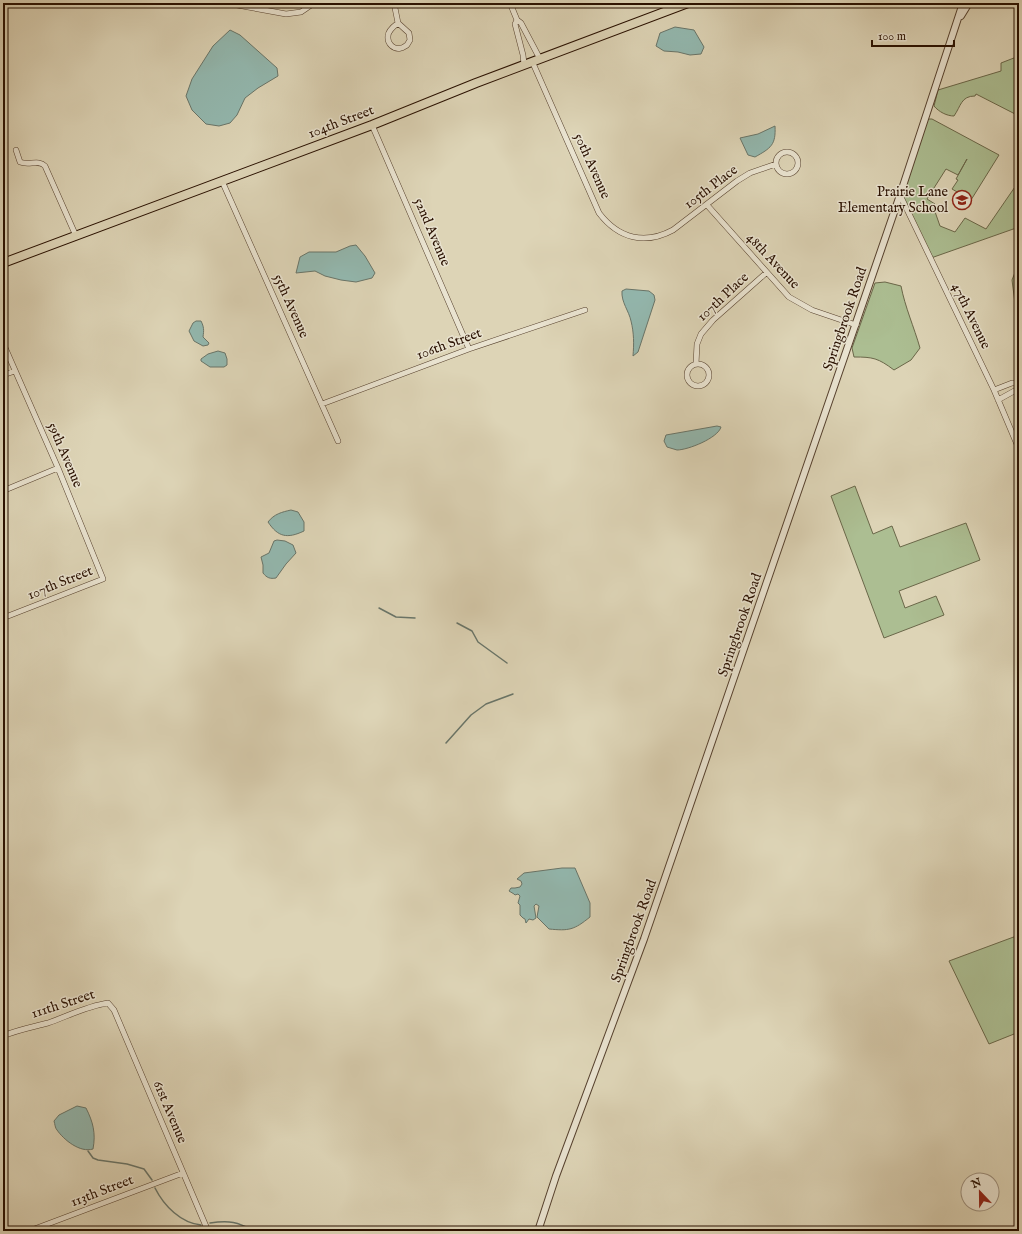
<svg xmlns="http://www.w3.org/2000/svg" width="1022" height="1234" font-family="'IM FELL English',serif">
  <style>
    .green { fill: #acbe92; stroke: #6a6749 }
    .water { fill: #93b8af; stroke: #697569 }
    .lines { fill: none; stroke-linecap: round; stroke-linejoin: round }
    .stream { stroke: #697569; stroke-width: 1.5 }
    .minor-casing { stroke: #56412e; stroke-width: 6 }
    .tertiary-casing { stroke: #56412e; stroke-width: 8 }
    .primary-casing { stroke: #291000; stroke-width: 10 }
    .minor { stroke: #e9e3d0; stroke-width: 5 }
    .tertiary { stroke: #e9e3d0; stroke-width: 6 }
    .primary { stroke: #ddd4b6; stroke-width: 8 }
    .labels { text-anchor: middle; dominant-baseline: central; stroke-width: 3; stroke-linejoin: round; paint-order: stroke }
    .street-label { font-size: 14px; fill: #291000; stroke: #e9e3d0 }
    .poi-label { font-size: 14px; fill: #291000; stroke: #e9e3d0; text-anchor: end }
  </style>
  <rect width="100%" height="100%" fill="#ddd4b6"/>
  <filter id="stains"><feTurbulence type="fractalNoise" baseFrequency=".005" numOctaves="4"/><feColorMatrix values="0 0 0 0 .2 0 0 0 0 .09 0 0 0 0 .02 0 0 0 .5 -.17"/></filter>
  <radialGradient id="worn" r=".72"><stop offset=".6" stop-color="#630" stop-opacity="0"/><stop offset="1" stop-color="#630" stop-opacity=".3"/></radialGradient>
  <path class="green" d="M1019,56V116L976,94L975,96C961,96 961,106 954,116C947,116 939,112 934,106L938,90L1001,71V63Z
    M928,119H932L999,155L971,200L952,189L958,180L956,179L967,159L958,175L946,169L927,199L935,204L933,206L940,226L955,232L965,218L986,229L1019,181V227L931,258L900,195Z
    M1019,268V334L1012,280L1016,270Z
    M885,282L901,286C905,307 914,327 920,348L911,360L894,370C878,358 873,357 854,357L852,348L875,283Z
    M855,486L873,534L892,526L900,547L966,523L980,560L899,591L905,608L936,596L944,615L884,638L831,496Z
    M1019,935V1032L989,1044L949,961Z"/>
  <path class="water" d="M675,27L694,30L704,47L701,54L690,55L678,52L664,51L656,46L660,33Z
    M230,30L240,35L277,68L278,76L258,88L245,98L237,115L230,123L219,126L206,124L192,110L186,96L192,79L213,46Z
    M775,126C776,145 771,148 755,157L748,155L740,138L758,134Z
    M356,245L365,256L375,273L372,278L356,282L341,280L325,276L315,271L296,273L300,257L309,252H336L350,246Z
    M626,289L649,291L654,295L655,300L638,352L633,356C634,344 634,333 631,321C629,311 621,302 622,291Z
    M196,321H201C204,327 204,330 203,337L209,343L208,345L203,346L194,341L189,331L193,323Z
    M218,351L225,353L227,359V365L224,367H210L201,361V359L208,354Z
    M717,426L721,427C718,438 688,450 677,450C674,449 670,448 667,447L664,441L666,435Z
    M291,510L298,512L304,522V531C287,539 278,537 268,522C274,514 282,512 291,510Z
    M277,540L285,541L293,545L296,553L286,564L276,578C270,579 267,578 263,573V565L261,557L269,553L274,541Z
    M562,868H575L590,903V917C574,930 569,931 549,929L537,917L539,906L536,904L534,906L536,918L533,920L529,919L526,923L525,919L523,918L520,915V905L518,903L520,896L518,894L515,895L514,894L509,891L511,888H515L520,887L522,884L521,881L517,879L524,873Z
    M77,1106L86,1108C93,1122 96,1133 93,1149C80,1153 64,1140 57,1130C55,1128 55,1124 54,1121L59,1115Z"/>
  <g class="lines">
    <path class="stream" d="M379,608L396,617L415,618
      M457,623L472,631L478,642L507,663
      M446,743L471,715L486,704L513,694
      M88,1151L93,1158L98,1160L127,1164L144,1169L152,1180
      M155,1188C164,1206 181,1223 201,1225
      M210,1223C230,1220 237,1222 255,1231"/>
    <g class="minor-casing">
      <path id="minor" d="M165,3L172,5H237L286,14L301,12L314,3
        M394,3L398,23
        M510,3L517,20L521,23L540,59
        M517,20L515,24L523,55L524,64
        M398,23L409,33L410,40L407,45C405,46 403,48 401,48C394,50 387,44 388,36C388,31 394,26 398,23Z
        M532,61L599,213C619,239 645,245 673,230L737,181L750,173L776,164
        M372,125L469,349
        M16,150L20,162C29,166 38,159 45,166L76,236
        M776 163a11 11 0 1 1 22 0a11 11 0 1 1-22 0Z
        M222,181L338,441
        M900,195L994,390L1019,449
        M707,205L789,297L812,310L856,325
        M3,343L58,468L103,579L3,618
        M687 375a11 11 0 1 1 22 0a11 11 0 1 1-22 0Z
        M696,364L697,344L701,334L713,320L766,273
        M3,375L15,371
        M994,390L1012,383H1019
        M998,400L1016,390L1019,385
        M322,404L469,349L585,310
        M5,490L58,468
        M3,1036C17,1030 33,1027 48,1023C68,1016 87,1006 108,1003L114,1010L208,1231
        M29,1231L183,1173"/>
    </g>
    <g class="tertiary-casing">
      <path id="tertiary" d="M961,16L969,3
        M538,1231L556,1176L644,939L900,195L963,3"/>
    </g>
    <g class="primary-casing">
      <path id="primary" d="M3,263L372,125L476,83L688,3"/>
    </g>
    <use href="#minor" class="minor"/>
    <use href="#tertiary" class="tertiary"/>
    <use href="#primary" class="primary"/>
  </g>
  <defs>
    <g id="school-ring" transform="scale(1)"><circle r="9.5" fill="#e9e3d0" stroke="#8f2418" stroke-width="1.5"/><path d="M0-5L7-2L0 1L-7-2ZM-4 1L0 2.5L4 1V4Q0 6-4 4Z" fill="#8f2418"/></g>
  </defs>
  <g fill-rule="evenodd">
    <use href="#school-ring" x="962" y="200"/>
  </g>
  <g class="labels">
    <g class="street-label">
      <text transform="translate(341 122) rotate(-21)">104th Street</text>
      <text transform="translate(592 166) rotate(66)">50th Avenue</text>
      <text transform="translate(711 187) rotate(-37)">105th Place</text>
      <text transform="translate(432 232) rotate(67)">52nd Avenue</text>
      <text transform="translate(773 261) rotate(47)">48th Avenue</text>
      <text transform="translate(723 297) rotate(-43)">107th Place</text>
      <text transform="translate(291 306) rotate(66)">55th Avenue</text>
      <text transform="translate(971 316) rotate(64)">47th Avenue</text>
      <text transform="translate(845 319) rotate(-71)">Springbrook Road</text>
      <text transform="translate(449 344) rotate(-20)">106th Street</text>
      <text transform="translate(65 455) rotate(67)">59th Avenue</text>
      <text transform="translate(60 583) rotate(-22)">107th Street</text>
      <text transform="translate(740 625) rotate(-71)">Springbrook Road</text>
      <text transform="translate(634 931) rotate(-70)">Springbrook Road</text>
      <text transform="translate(63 1004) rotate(-18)">111th Street</text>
      <text transform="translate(170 1112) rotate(67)">61st Avenue</text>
      <text transform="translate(102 1191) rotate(-21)">113th Street</text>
    </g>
    <g class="poi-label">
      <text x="948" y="192">Prairie Lane<tspan x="948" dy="16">Elementary School</tspan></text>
    </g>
  </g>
  <rect width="1022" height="1234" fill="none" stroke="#ddd4b6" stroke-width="16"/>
  <rect x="4" y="4" width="1014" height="1226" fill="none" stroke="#291000" stroke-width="2"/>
  <rect x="8" y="8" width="1006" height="1218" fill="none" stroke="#291000"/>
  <g transform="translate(980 1192) rotate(338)"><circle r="19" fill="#e9e3d0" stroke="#9c8f7d"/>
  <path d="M0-3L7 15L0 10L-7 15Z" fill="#8f2418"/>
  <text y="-6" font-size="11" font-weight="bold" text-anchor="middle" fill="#291000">N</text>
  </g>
  <path d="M872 40v6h82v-6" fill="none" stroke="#291000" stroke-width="2"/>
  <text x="878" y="40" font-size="12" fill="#291000" stroke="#e9e3d0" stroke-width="3" paint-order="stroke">100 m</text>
  <rect width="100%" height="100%" filter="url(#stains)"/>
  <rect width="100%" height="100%" fill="url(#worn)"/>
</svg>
